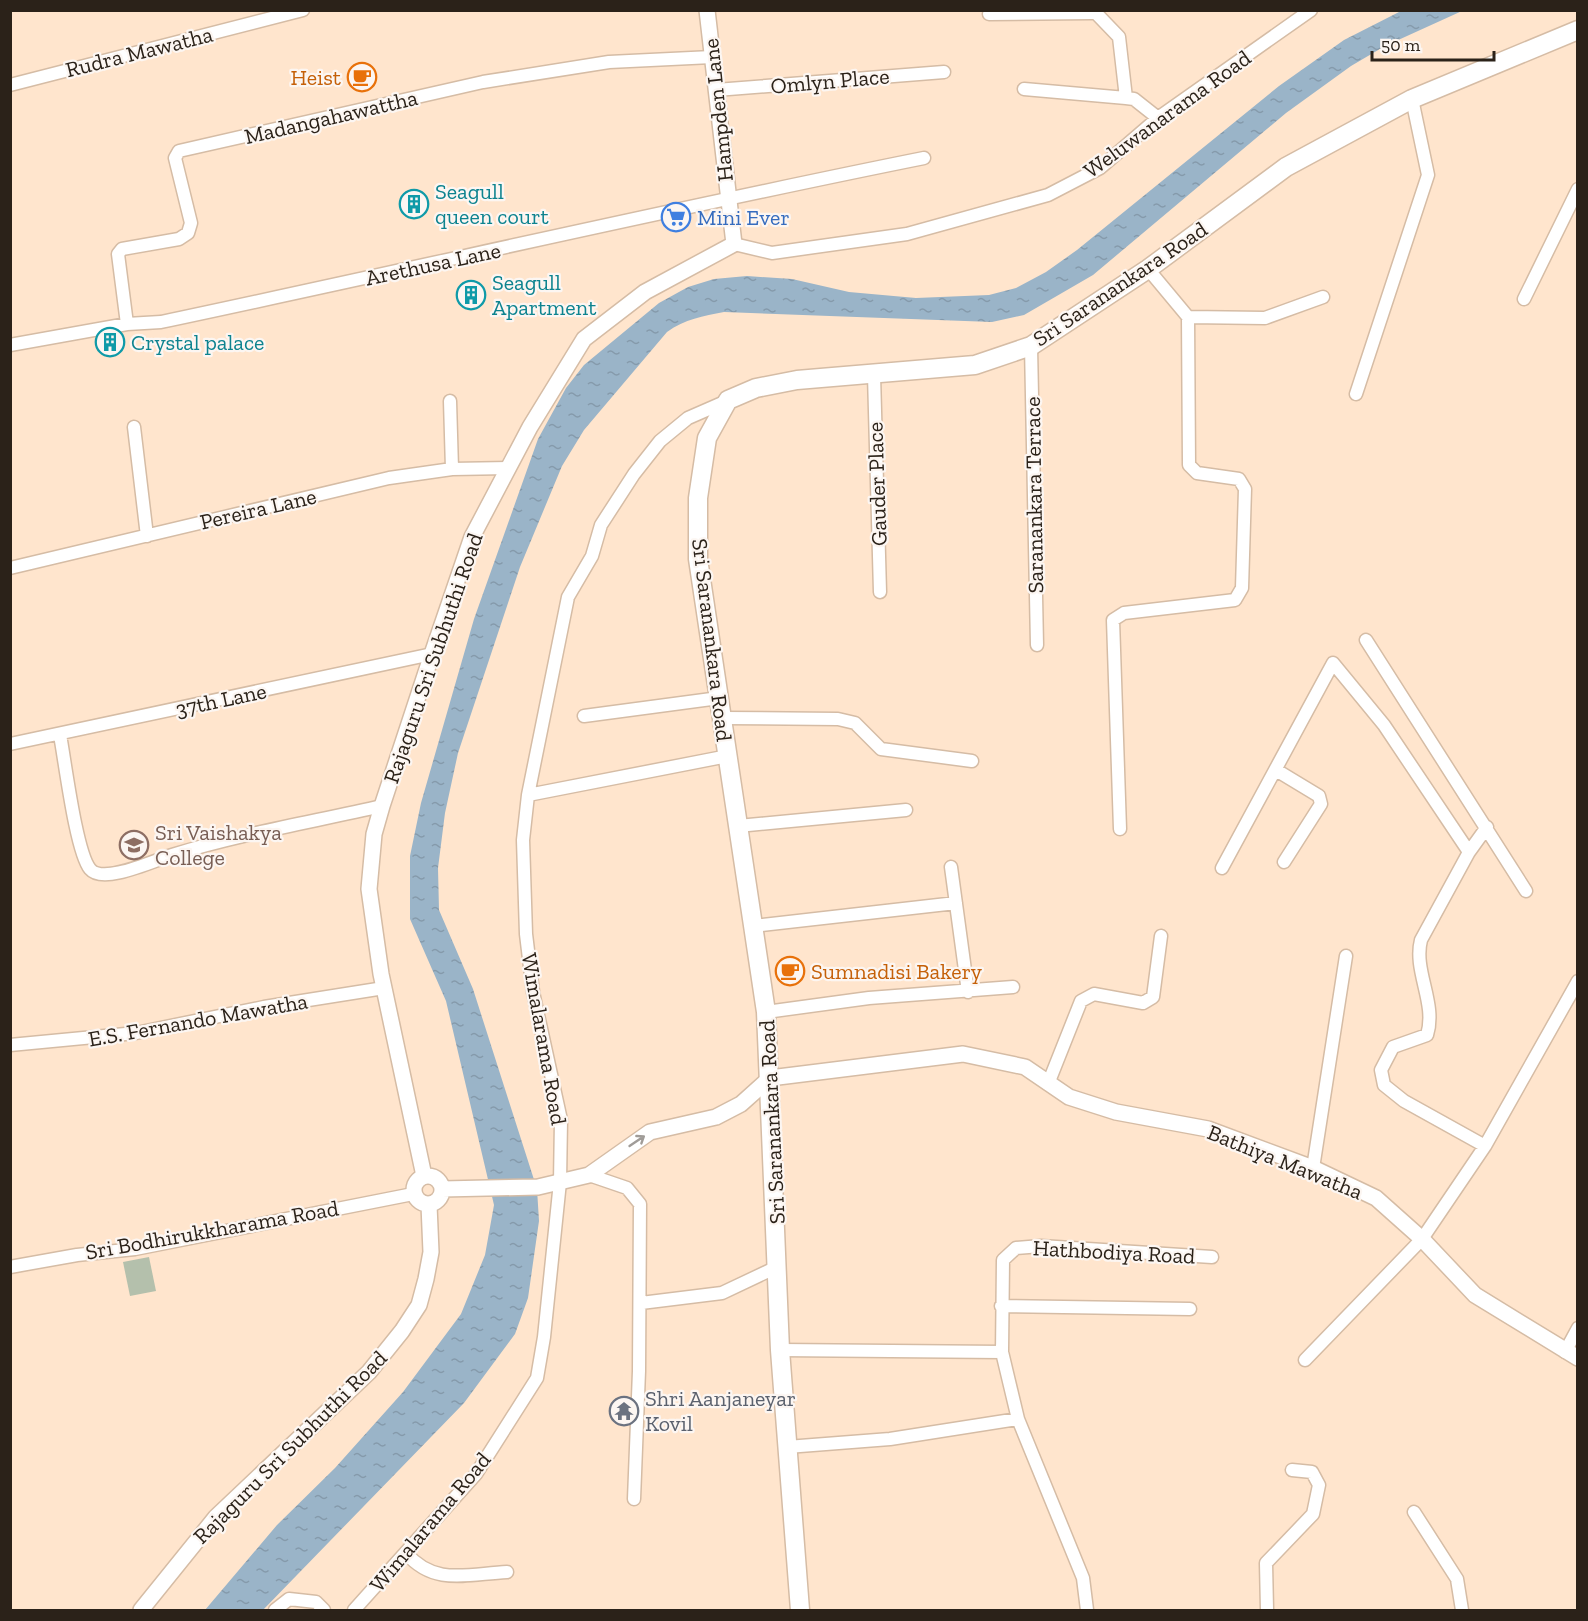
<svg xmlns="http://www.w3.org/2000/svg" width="1588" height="1621" font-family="'Zilla Slab',serif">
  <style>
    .park { fill: #b4c0ac }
    .water { fill: url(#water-ripples) }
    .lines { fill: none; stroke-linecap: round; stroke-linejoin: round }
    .minor-casing { stroke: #d5bca5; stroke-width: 15 }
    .tertiary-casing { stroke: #d5bca5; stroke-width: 18 }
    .secondary-casing { stroke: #d5bca5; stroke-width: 21 }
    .minor { stroke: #fff; stroke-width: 12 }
    .tertiary { stroke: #fff; stroke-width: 15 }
    .secondary { stroke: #fff; stroke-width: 18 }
    .oneway { stroke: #a09c98 }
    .labels { text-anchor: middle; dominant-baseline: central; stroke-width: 4.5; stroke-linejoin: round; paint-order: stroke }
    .street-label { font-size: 22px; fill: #2b2219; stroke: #fcf6f2 }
    .food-label { font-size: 22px; fill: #c56008; stroke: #fcf6f2; text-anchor: end }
    .culture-label { font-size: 22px; fill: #0d838f; stroke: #fcf6f2; text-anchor: start }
    .shop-label { font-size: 22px; fill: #366cbe; stroke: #fcf6f2; text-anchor: start }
    .education-label { font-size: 22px; fill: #785e54; stroke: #fcf6f2; text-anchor: start }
    .worship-label { font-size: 22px; fill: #5b616d; stroke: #fcf6f2; text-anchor: start }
  </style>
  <defs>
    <pattern id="water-ripples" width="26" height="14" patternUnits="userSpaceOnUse" patternTransform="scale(1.5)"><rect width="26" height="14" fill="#9ab4c8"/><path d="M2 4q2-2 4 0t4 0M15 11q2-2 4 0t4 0" fill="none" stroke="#859aab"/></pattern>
  </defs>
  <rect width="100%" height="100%" fill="#ffe5cd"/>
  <path class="park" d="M149,1257L156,1291L130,1296L123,1262Z"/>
  <path class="water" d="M1401,11H1462L1385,46L1351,66L1286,113L1093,275L1024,315L992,322L724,312C703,316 685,319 667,332L584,430L562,466L520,567L458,753L445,813L438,868L439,910L473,989L537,1189L539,1221L528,1298L515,1334L464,1403L263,1610H205L277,1525L335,1468L403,1392L461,1314L485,1255L494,1205L446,1001L410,919V856L421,803L474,619L538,439L566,388L584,365L659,303L688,287L714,279L747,276L792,279L849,292L916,298L989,295L1016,288L1046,272L1077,250L1279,86L1344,40Z"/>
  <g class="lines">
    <g class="minor-casing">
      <path id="minor" d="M1093,10L1119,37L1126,98L1134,99L1158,118
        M989,14L1092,13
        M10,85L303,10
        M1024,89L1126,98
        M716,90L944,72
        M734,244L772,253L907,234L1048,195L1100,168L1158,118L1311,10
        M1524,299L1578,189
        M1188,317L1265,318L1323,297
        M127,324L118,254L122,249L179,239L188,233L191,223L175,158L179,151L483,82L609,62L712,57
        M10,345L127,324L161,322C416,268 669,209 924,158
        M1031,346L1037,645
        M874,375L880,592
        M1356,394L1428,175L1412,99
        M450,401L452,469
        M134,427L147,536
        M10,568L389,478L452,469L509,468
        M1366,640L1526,891
        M584,716L719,698
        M723,718L838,719L855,723L881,749L972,761
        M60,735C65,761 76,852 90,869C103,885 155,860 172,855C240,834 312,822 382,806
        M10,744L432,654
        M1276,770L1319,796L1321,804L1284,862
        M528,795L728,756
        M738,826L906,810
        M1120,829L1113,620L1124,613L1235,600L1242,588L1245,489L1239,479L1197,473L1189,465L1188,317L1148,269
        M951,867L968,992
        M1222,868L1333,663L1384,725L1469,852
        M753,926L956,903
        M766,1012L869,998L1013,987
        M10,1045L136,1033L264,1007L384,988
        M1048,1084L1081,1001L1094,994L1143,1003L1153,997L1161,936
        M1485,1146L1404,1101L1384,1085L1381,1070L1393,1047L1427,1035C1437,1003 1413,971 1421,940L1469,852L1487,827
        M1313,1168L1346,956
        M589,1175L627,1188L640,1204L639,1371L634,1499
        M10,1267L77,1255L135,1249L413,1194
        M641,1303L722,1293L779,1266
        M1001,1306L1190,1309
        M780,1350L1002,1352
        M1565,1352L1578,1328
        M1305,1360L1422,1239L1485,1146L1578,981
        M1018,1419L1002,1352L1003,1260L1016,1248L1041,1246L1212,1257
        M787,1447L890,1439L1018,1419L1083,1578L1087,1610
        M1414,1512L1457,1579L1462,1610
        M406,1553C434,1586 467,1574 507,1572
        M275,1610L289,1599L316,1602L324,1610
        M354,1610L476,1474L537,1378L544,1337L560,1182L561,1120L533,992L526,934L523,840L528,795L568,597L592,556L601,525L634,474L660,441L688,418L727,401
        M1267,1610L1266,1563L1313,1514L1319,1485L1312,1472L1292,1470"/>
    </g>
    <g class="tertiary-casing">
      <path id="tertiary" d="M414 1190a14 14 0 1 1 28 0a14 14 0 1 1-28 0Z
        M424,1176L381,974L369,889L374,834L382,806L432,654L472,537L530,427L584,339L645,292L734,244L707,10
        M442,1189L538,1187L589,1175L650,1132L716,1117L741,1104L770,1078L963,1054L1025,1067L1069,1097L1116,1112L1208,1129L1313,1168L1376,1198L1422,1239L1475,1295L1578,1358
        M141,1610L216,1517L369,1372L402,1331L419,1305L426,1279L431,1252L429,1205"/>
    </g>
    <g class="secondary-casing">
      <path id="secondary" d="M800,1610L780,1350L766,1012L698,559V498L707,438L728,400L756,388L797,380L975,365L1031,346L1148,269L1286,167L1412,99L1578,30"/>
    </g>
    <use href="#minor" class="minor"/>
    <use href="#tertiary" class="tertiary"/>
    <use href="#secondary" class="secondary"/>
  </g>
  <defs><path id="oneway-shaft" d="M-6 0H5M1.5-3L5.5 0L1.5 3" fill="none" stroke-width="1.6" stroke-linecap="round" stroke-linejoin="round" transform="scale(1.5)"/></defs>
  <use class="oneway" href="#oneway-shaft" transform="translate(637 1141) rotate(-34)"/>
  <defs>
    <g id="cafe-ring" transform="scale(1.5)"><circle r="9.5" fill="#fcf6f2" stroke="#e8710a" stroke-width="1.5"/><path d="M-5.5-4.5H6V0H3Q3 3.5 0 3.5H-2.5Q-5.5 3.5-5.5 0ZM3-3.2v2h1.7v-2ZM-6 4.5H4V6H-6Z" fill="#e8710a"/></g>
    <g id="building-ring" transform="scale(1.5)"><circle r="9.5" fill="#fcf6f2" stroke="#0f9aa8" stroke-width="1.5"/><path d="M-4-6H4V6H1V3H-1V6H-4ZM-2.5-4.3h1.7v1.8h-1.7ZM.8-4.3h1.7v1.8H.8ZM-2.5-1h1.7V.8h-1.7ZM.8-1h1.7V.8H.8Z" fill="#0f9aa8"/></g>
    <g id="supermarket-ring" transform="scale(1.5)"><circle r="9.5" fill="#fcf6f2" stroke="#3f7fe0" stroke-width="1.5"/><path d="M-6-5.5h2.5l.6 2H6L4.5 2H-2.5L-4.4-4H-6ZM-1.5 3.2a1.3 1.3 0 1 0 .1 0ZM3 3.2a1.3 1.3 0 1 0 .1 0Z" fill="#3f7fe0"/></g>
    <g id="school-ring" transform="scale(1.5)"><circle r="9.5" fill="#fcf6f2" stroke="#8d6e63" stroke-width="1.5"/><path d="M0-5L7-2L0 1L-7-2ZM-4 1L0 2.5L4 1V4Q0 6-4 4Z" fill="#8d6e63"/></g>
    <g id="temple-ring" transform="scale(1.5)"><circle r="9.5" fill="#fcf6f2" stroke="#6b7280" stroke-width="1.5"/><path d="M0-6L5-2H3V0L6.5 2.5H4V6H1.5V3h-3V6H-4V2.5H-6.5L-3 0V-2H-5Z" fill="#6b7280"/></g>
  </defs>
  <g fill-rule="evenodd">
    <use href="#cafe-ring" x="362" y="77"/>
    <use href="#building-ring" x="414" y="204"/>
    <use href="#supermarket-ring" x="676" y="217"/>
    <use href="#building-ring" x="471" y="295"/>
    <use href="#building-ring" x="110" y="342"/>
    <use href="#school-ring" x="134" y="845"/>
    <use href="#cafe-ring" x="790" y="971"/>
    <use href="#temple-ring" x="624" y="1411"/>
  </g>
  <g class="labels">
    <g class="street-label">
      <text transform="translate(139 52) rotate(-14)">Rudra Mawatha</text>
      <text transform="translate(830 81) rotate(-5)">Omlyn Place</text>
      <text transform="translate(718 110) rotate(-96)">Hampden Lane</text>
      <text transform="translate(1167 114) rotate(-36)">Weluwanarama Road</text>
      <text transform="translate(331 117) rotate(-13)">Madangahawattha</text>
      <text transform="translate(433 264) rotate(-12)">Arethusa Lane</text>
      <text transform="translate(1120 284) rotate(-34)">Sri Saranankara Road</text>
      <text transform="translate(877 484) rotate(-92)">Gauder Place</text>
      <text transform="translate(1034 495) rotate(-91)">Saranankara Terrace</text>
      <text transform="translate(258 509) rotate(-13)">Pereira Lane</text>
      <text transform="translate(712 640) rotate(83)">Sri Saranankara Road</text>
      <text transform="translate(433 658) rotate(-71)">Rajaguru Sri Subhuthi Road</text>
      <text transform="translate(221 700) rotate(-12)">37th Lane</text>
      <text transform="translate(198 1020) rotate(-10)">E.S. Fernando Mawatha</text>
      <text transform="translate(544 1039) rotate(80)">Wimalarama Road</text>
      <text transform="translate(772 1122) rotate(-93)">Sri Saranankara Road</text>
      <text transform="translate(1285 1162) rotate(22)">Bathiya Mawatha</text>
      <text transform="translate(212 1230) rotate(-10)">Sri Bodhirukkharama Road</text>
      <text transform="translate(1114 1252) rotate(3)">Hathbodiya Road</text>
      <text transform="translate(290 1447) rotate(-45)">Rajaguru Sri Subhuthi Road</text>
      <text transform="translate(430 1522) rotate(-50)">Wimalarama Road</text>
    </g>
    <g class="food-label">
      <text x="341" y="77">Heist</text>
      <text x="811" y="971" text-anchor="start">Sumnadisi Bakery</text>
    </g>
    <g class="culture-label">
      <text x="435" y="191">Seagull<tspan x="435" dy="25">queen court</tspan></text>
      <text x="492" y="282">Seagull<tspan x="492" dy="25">Apartment</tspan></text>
      <text x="131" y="342">Crystal palace</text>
    </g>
    <g class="shop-label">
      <text x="697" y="217">Mini Ever</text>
    </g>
    <g class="education-label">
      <text x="155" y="832">Sri Vaishakya<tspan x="155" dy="25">College</tspan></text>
    </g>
    <g class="worship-label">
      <text x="645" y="1398">Shri Aanjaneyar<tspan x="645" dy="25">Kovil</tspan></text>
    </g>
  </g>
  <rect width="1588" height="1621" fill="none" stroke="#2b2219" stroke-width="24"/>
  <path d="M1372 51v9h122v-9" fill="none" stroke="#2b2219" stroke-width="3"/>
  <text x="1381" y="51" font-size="18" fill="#2b2219" stroke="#fcf6f2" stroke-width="4.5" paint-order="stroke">50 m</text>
</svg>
